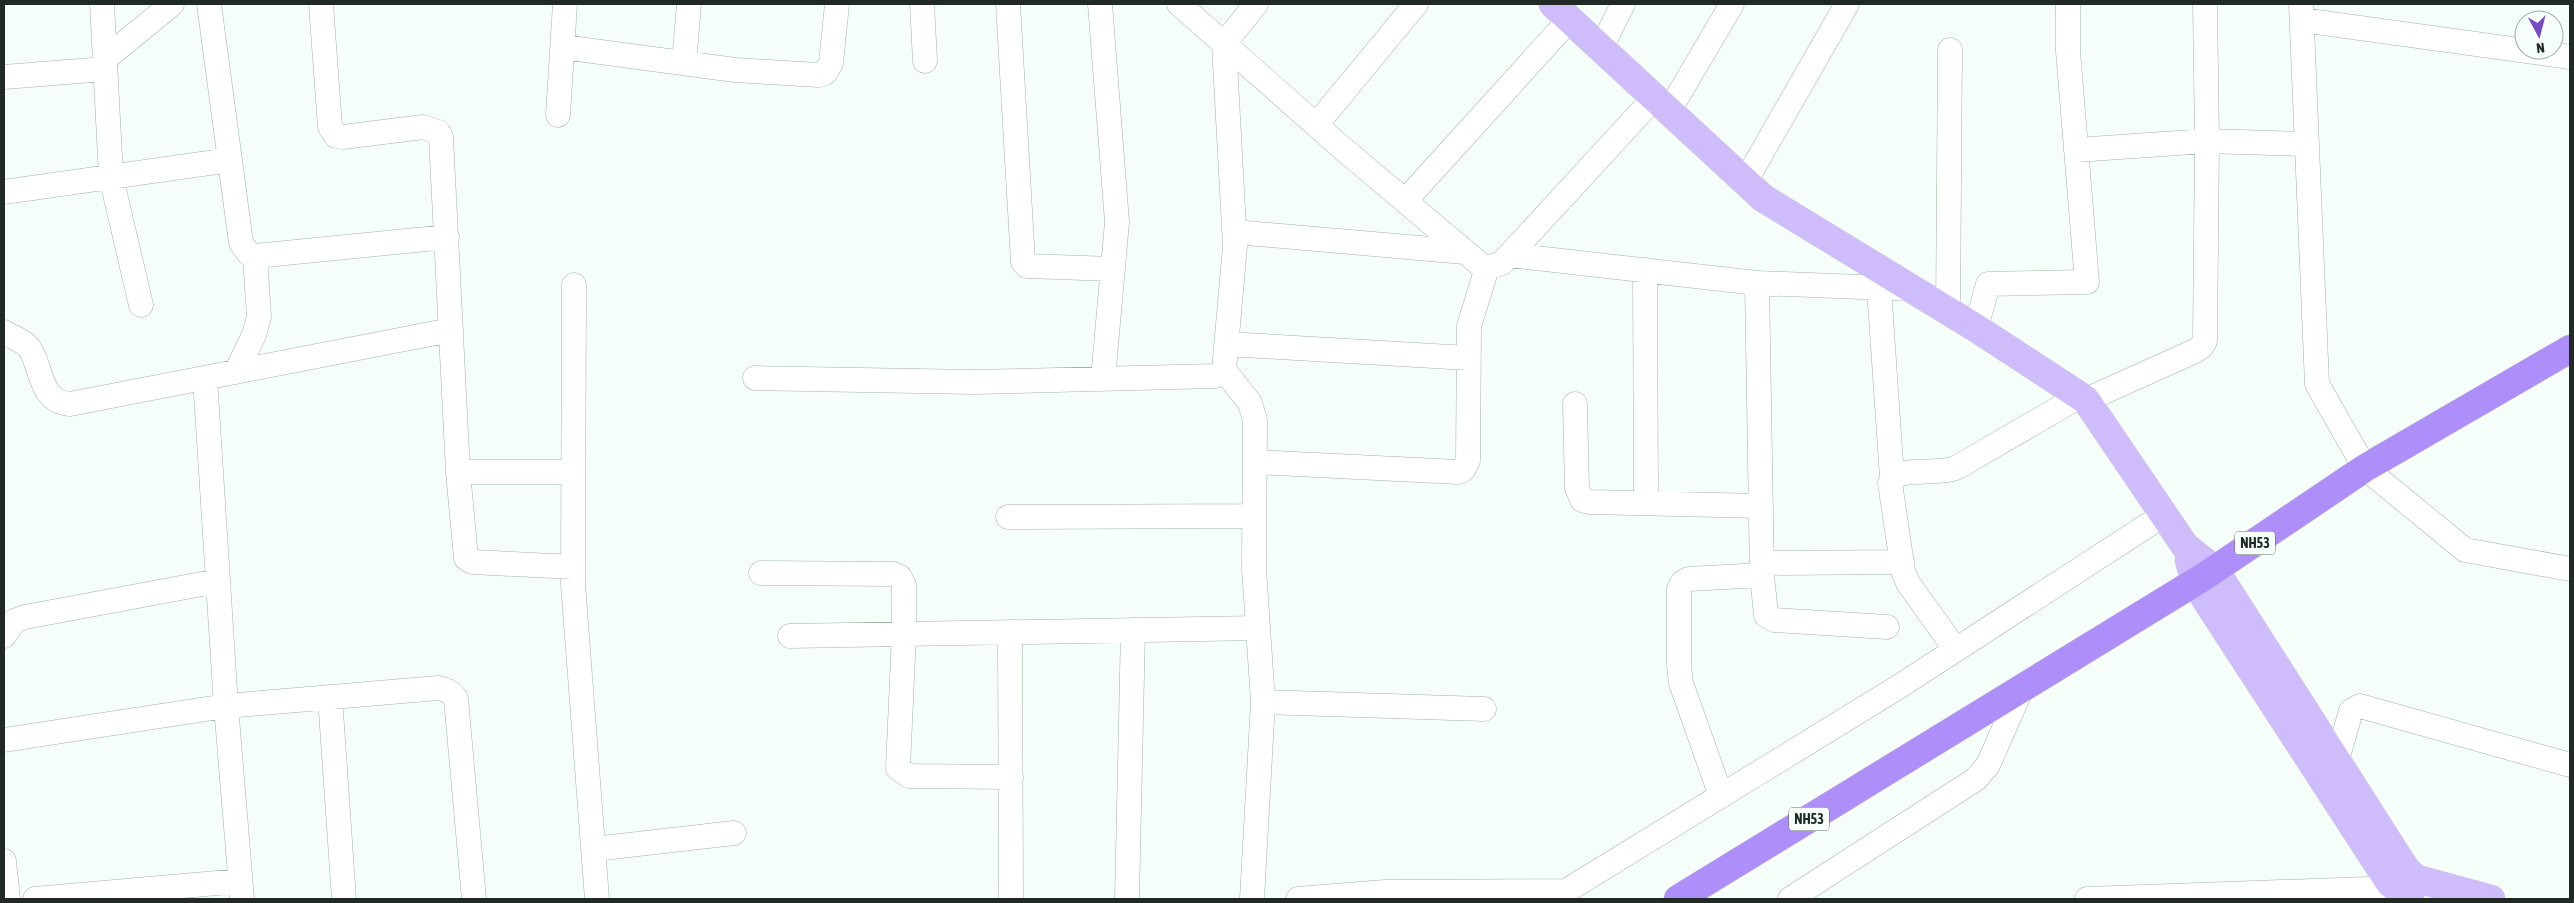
<svg xmlns="http://www.w3.org/2000/svg" width="2574" height="903" font-family="'Asap Condensed',sans-serif">
  <style>
    .lines { fill: none; stroke-linecap: round; stroke-linejoin: round }
    .minor-casing { stroke: #a0b4a5; stroke-width: 25 }
    .major-casing { stroke: #d7d8d8; stroke-width: 29 }
    .highway-casing { stroke: #d7d8d8; stroke-width: 29 }
    .minor { stroke: #fff; stroke-width: 24 }
    .major { stroke: #cebcfb; stroke-width: 28 }
    .highway { stroke: #ae8ff9; stroke-width: 28 }
    .labels { text-anchor: middle; dominant-baseline: central; stroke-width: 4.5; stroke-linejoin: round; paint-order: stroke }
    .shield { fill: #f5fef8; stroke: #616964; stroke-width: 1 }
    .shield-label { font-size: 14px; font-weight: bold; fill: #212924 }
  </style>
  <rect width="100%" height="100%" fill="#f5fef8"/>
  <g class="lines">
    <g class="minor-casing">
      <path id="minor" d="M102,4L111,177L141,305
        M209,4L241,243L249,254L255,256L447,237
        M321,4L330,127L336,136L343,137L423,127L438,132L441,137L458,472L466,558L472,562L573,567
        M922,4L925,61
        M1008,4L1023,262L1027,266L1113,269
        M1100,4L1117,222L1103,379
        M1179,4L1341,147L1482,266L1487,268L1502,263L1654,98
        M2301,4L2317,384L2365,468L2465,550L2570,569
        M2302,20L2570,57
        M563,47L735,70L819,75L825,73L831,63L837,4
        M1601,48L1623,4
        M105,59L172,4
        M684,63L689,4
        M4,77L105,69
        M1669,111L1732,4
        M558,115L565,4
        M1316,125L1416,4
        M2076,150L2207,141L2306,144
        M1745,182L1847,4
        M4,192L230,160
        M1405,201L1570,19
        M1235,232L1465,252
        M1509,255L1757,283L1913,289
        M1645,270L1646,503
        M1757,283L1762,575L1766,615L1774,620L1887,627
        M574,285L573,584L597,899
        M1879,288L1892,478
        M1948,311L1950,50
        M1976,328L1988,284L2087,282L2068,51V4
        M4,332C11,337 25,341 30,349C43,370 39,401 70,404L451,330
        M1227,344L1468,358
        M1224,370L1250,403L1255,420L1254,568L1263,702L1252,899
        M236,372L254,335L259,317L255,256
        M205,378L226,706L242,899
        M755,378L974,382L1216,376L1224,370L1235,246L1224,44L1256,4
        M2086,400L2195,351L2201,347L2205,341L2207,141L2205,4
        M1575,404L1577,488L1582,500L1589,502L1761,506
        M1255,462L1458,472L1463,470L1468,461L1469,326L1487,268
        M458,472H573
        M1008,517L1254,516
        M1762,563L1902,562
        M761,573L893,574L900,577L904,585V634L898,768L909,776L1011,777
        M1010,632L1011,899
        M4,636L14,621L25,617L218,581
        M790,636L1258,628
        M1956,650L1908,583L1903,571L1890,483L1892,478C1910,467 1936,475 1956,468L2080,396
        M330,697L344,899
        M1263,702L1484,709
        M4,740L226,706L438,688C446,690 451,691 456,699L474,899
        M2337,760L2351,711L2360,706L2570,765
        M1721,796L1681,683L1679,666V589L1683,582L1689,579L1762,575
        M594,849L734,833
        M4,861L8,899
        M35,899L240,881
        M1127,899L1133,630
        M1298,899L1385,892L1567,891
        M1553,899L1900,686L2165,514
        M1790,899L1976,779L1988,765L2022,688
        M2087,899L2395,888"/>
    </g>
    <g class="major-casing">
      <path id="major" d="M1553,4L1763,198L1976,328L2086,400L2185,546L2215,570L2407,871L2417,879L2491,899
        M2189,560L2195,583L2390,883L2410,899"/>
    </g>
    <g class="highway-casing">
      <path id="highway" d="M1678,899L2205,576L2365,468L2570,349"/>
    </g>
    <use href="#minor" class="minor"/>
    <use href="#major" class="major"/>
    <use href="#highway" class="highway"/>
  </g>
  <g class="labels">
    <g class="shield">
      <rect x="2235" y="531.5" width="40" height="23" rx="4"/>
      <rect x="1789" y="807.5" width="40" height="23" rx="4"/>
    </g>
    <g class="shield-label">
      <text x="2255" y="543">NH53</text>
      <text x="1809" y="819">NH53</text>
    </g>
  </g>
  <rect width="2574" height="903" fill="none" stroke="#212924" stroke-width="10"/>
  <g transform="translate(2539 35) rotate(173)"><circle r="24" fill="#f5fef8" stroke="#a0a9a3"/>
  <path d="M0-4L9 19L0 12L-9 19Z" fill="#754bc4"/>
  <text y="-8" font-size="14" font-weight="bold" text-anchor="middle" fill="#212924">N</text>
  </g>
</svg>
